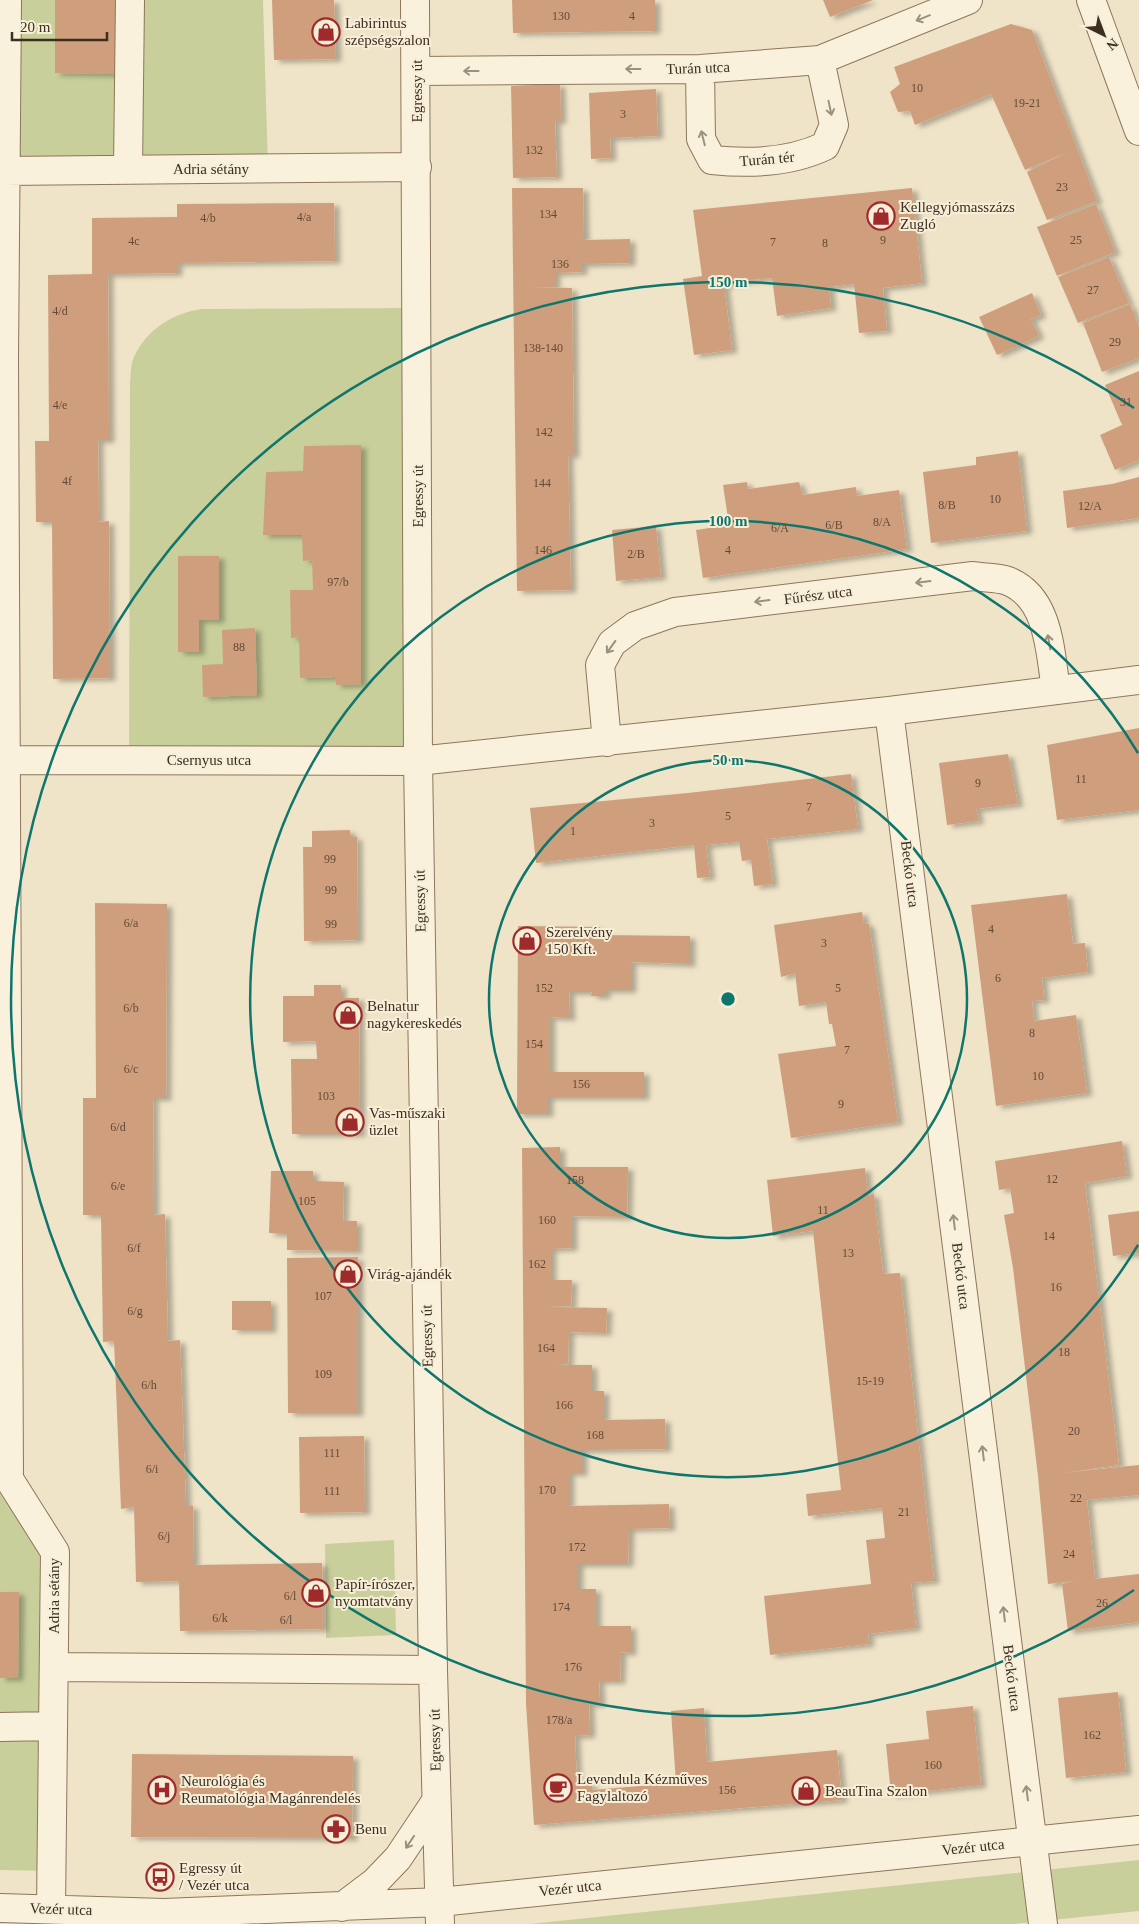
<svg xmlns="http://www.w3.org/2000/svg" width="1139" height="1924" font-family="'Times New Roman',serif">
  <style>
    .green { fill: #c9cf9b }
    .building { fill: #cf9f7d; filter: url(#shadow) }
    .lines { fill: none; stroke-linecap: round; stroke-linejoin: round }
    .minor-casing { stroke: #8d765c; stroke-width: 30 }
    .minor { stroke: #faf1dc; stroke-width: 28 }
    .oneway { stroke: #9c907e }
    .ring { fill: none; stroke: #0f766e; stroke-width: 2.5 }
    .labels { text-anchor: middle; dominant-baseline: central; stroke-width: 4; stroke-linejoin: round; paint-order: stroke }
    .number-label { font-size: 12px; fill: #624a37 }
    .poi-label { font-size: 15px; fill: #3d2e20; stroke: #f7eed8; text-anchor: start }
    .street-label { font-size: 15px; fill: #3d2e20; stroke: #f7eed8 }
    .centre { fill: #0f766e; stroke: #f7eed8; stroke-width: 2.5 }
    .ring-label { font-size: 15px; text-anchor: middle; font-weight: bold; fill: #0f766e; stroke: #f7eed8; stroke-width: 4; stroke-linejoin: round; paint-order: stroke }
  </style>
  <defs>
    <filter id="shadow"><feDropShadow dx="5.5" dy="3" stdDeviation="2.5" flood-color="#0004"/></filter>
  </defs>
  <rect width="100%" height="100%" fill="#f0e4c8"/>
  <path class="green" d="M0,0H263L268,168L6,171Z
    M417,308L418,761L129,760L130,384C131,376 130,365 134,357C147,329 173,313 202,309Z
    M0,1383L9,1479L55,1552L51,1871L0,1870Z
    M394,1540L396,1635L326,1638L325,1544Z
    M1139,1860V1911L1014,1924H530Z"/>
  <path class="building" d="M55,0H115V74L55,73Z
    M272,0H334L336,59L274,60Z
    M512,0H655V31L513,33Z
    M823,0H873L830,17Z
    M1011,24L1032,30L1097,201L1047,220L1027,172L1068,152L1025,170L991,94L915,125L910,111L898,112L890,92L900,84L894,67Z
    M560,84L561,121H555L557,177L513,178L511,86Z
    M656,89L658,136L610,138L611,158L591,159L589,93Z
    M512,188H583L584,240L630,239V263L582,264V272L555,273V287H529L572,288L574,455H568L571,590L517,591Z
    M912,188L922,283L883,288L887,331L859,333L854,284L829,287L831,308L777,316L772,278L749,280L724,285L732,350L694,355L683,279L702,276L693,210Z
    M334,203L335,261L177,263V273L108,274L109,440H98L99,522L109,521L110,678L53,679L52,522H36L35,441H49L48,275L92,274V218L177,217V204Z
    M1096,204L1115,252L1057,276L1037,227Z
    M1109,257L1129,303L1078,323L1058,277Z
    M1032,293L1041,315L1031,319L1039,336L997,355L979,317Z
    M1130,304L1139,327V358L1102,372L1083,323Z
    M1139,371V460L1115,470L1100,435L1122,425L1105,385Z
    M361,445V684L336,685L335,677L300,678L299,637L291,638L290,590H313L312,560L303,561L302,535H263L266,472L303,471L304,446Z
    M1018,451L1027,531L931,543L923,472L976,465V457Z
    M1139,477V518L1067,528L1063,491L1112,484Z
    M747,482L748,489L799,482L803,495L856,487L857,496L899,490L907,549L703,578L696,530L729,525L723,485Z
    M656,526L661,577L616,581L612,530Z
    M178,556H219V620H199V652H178Z
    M255,628L257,695L203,697L202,665L223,664L222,630Z
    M1139,728V810L1057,820L1047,745Z
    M1008,754L1018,804L976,809L979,821L947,825L939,763Z
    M851,774L858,829L767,839L773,884L754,886L751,860L742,861L739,842L706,845L710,877L697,878L694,845L536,863L530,808L688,793Z
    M350,830L351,837H357L358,940L304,941L303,847H312V831Z
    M1067,894L1073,944L1085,943L1088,972L1042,978L1044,1000L1032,1001L1034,1021L1076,1015L1087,1093L996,1106L971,905Z
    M95,903L167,904L166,1098H153L154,1215L165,1214L168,1341L180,1340L186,1506H193L194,1565L322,1563L323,1629L180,1631L179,1581L136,1582L134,1507L121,1509L114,1341L103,1342L101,1215H83V1098H96Z
    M862,912L864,923L869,924L898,1122L791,1138L778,1054L836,1046L832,1024H829L826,1002L799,1006L795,973L781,977L774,925Z
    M518,926L600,927V935L690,936V964L631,962V990H605V996H591L592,992H569L570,1018L550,1017V1072H644V1097H548V1114H517Z
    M314,985H341V998H359L360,1134H292L291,1059H317L316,1041L283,1042V996H314Z
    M1122,1141L1127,1176L1085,1183L1119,1465L1063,1473L1139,1465V1495L1087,1500L1095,1579L1139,1574V1622L1068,1631L1062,1584L1074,1581L1048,1584L1038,1476L1013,1268L1004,1215L1014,1213L1010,1188L999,1190L995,1161Z
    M560,1147V1167H628L627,1217L572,1216V1248L551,1249V1280H572L571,1306L547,1307L607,1308L606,1333L569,1332L568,1364L557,1365H592V1391H604V1420L665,1419L666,1449L582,1450V1473H569V1506L669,1504L670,1528L629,1529L628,1564H578V1589H596V1626H631V1653L621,1652L620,1681H599L600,1704H589L590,1735L575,1736L577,1784L592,1783V1790L676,1783L671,1711L704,1708L707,1762L837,1750L842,1800L534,1825L526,1704L522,1148Z
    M865,1168L868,1195L874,1194L883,1274L900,1273L934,1581L911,1583L916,1628L868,1634L869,1644L770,1655L764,1596L871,1584L866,1540L885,1538L882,1508L808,1516L806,1494L841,1490L813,1231L773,1236L767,1180Z
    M271,1171H313V1181L344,1182L343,1221H357V1251L287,1250V1234L269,1233Z
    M1139,1211V1253L1113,1256L1108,1215Z
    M358,1257V1413H288L287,1258Z
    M232,1301H271V1330H232Z
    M364,1436L365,1512L300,1513L299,1437Z
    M0,1592H19L18,1678H0Z
    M1118,1692L1126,1772L1066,1778L1058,1698Z
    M973,1706L981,1785L891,1795L886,1744L929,1739L926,1711Z
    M132,1754L353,1756L352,1838L131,1837Z"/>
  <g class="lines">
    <g class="minor-casing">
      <path id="minor" d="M7,0L4,358L9,1479L55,1552L51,1909
        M415,0L418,761L433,1670L440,1924
        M1091,0L1139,131
        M700,69L701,139L712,160C749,164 791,162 825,146L834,125L820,60
        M417,71L700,69L820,60L968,0
        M128,169L130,0
        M4,171L417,167
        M889,711L1043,1924
        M607,742L600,665L612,643L635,626L675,612L973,576C984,578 998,577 1008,581C1050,598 1050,653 1056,690
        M0,760L418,761L889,711L1139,680
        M54,1667L433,1670
        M0,1727L53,1726
        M342,1907L375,1882L398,1858L436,1801
        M0,1908L164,1913L440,1902L1139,1830"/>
    </g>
    <use href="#minor" class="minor"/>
  </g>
  <defs><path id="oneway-shaft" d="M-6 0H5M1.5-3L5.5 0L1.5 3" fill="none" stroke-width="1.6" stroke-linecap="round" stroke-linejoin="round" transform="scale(1.25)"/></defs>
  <g class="oneway">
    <use href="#oneway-shaft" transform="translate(923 18) rotate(158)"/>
    <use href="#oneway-shaft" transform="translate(633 69) rotate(180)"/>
    <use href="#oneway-shaft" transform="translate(471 71) rotate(180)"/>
    <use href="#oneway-shaft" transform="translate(830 108) rotate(78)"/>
    <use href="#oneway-shaft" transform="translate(703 138) rotate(-104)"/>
    <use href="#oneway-shaft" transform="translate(923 582) rotate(173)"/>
    <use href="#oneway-shaft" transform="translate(762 601) rotate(173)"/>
    <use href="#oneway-shaft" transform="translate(1049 642) rotate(-100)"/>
    <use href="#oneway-shaft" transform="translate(611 647) rotate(126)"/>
    <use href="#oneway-shaft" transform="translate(954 1222) rotate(-97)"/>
    <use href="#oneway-shaft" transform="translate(983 1453) rotate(-97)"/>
    <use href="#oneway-shaft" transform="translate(1004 1614) rotate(-97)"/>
    <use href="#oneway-shaft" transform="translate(1027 1793) rotate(-97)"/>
    <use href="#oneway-shaft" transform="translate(410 1842) rotate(124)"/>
  </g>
  <g class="ring">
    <circle cx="728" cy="999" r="239"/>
    <path d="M1138 1245A478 478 0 1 1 1138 753"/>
    <path d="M1134 1590A717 717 0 1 1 1134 408"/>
  </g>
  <defs>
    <g id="shop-ring" transform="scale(1.4375)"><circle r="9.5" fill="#f7eed8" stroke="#9e2a2b" stroke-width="1.5"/><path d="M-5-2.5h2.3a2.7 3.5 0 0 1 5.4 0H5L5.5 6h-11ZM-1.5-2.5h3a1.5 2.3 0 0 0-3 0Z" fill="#9e2a2b"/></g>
    <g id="cafe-ring" transform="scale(1.4375)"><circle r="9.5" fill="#f7eed8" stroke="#9e2a2b" stroke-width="1.5"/><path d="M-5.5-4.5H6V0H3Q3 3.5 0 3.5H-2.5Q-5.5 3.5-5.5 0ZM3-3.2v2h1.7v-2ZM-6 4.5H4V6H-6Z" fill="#9e2a2b"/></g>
    <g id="hospital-ring" transform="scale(1.4375)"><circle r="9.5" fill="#f7eed8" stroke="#9e2a2b" stroke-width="1.5"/><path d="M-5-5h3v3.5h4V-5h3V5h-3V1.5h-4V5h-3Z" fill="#9e2a2b"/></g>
    <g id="pharmacy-ring" transform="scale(1.4375)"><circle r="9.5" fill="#f7eed8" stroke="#9e2a2b" stroke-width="1.5"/><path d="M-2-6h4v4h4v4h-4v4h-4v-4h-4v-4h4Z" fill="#9e2a2b"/></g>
    <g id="bus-ring" transform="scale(1.4375)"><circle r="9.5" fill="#f7eed8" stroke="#9e2a2b" stroke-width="1.5"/><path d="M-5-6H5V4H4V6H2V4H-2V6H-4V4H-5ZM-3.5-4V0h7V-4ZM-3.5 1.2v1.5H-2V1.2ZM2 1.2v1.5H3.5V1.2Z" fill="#9e2a2b"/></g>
  </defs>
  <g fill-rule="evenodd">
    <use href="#shop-ring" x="326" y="32"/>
    <use href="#shop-ring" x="881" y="216"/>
    <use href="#shop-ring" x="527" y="941"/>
    <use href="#shop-ring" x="348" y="1015"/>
    <use href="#shop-ring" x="350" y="1122"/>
    <use href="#shop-ring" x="348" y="1274"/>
    <use href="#shop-ring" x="316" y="1593"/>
    <use href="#cafe-ring" x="558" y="1788"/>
    <use href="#hospital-ring" x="162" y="1790"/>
    <use href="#shop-ring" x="806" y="1791"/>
    <use href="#pharmacy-ring" x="336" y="1829"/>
    <use href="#bus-ring" x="160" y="1877"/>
  </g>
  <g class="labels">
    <g class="number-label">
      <text x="561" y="16">130</text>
      <text x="632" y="16">4</text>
      <text x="917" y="88">10</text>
      <text x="1027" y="103">19-21</text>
      <text x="623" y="114">3</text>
      <text x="534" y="150">132</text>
      <text x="1062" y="187">23</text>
      <text x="548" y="214">134</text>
      <text x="304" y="217">4/a</text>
      <text x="208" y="218">4/b</text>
      <text x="883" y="240">9</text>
      <text x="1076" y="240">25</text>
      <text x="134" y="241">4c</text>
      <text x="773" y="242">7</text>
      <text x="825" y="243">8</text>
      <text x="560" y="264">136</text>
      <text x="1093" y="290">27</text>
      <text x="60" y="311">4/d</text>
      <text x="1115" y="342">29</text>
      <text x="543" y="348">138-140</text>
      <text x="1126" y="402">31</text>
      <text x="60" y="405">4/e</text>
      <text x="544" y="432">142</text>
      <text x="67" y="481">4f</text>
      <text x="542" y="483">144</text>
      <text x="995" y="499">10</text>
      <text x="947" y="505">8/B</text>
      <text x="1090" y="506">12/A</text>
      <text x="882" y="522">8/A</text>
      <text x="834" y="525">6/B</text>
      <text x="780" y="528">6/A</text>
      <text x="543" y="550">146</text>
      <text x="728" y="550">4</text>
      <text x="636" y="554">2/B</text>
      <text x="338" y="582">97/b</text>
      <text x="239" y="647">88</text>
      <text x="1081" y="779">11</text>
      <text x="978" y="783">9</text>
      <text x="809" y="807">7</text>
      <text x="728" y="816">5</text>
      <text x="652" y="823">3</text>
      <text x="573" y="831">1</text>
      <text x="330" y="859">99</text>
      <text x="331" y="890">99</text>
      <text x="131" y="923">6/a</text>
      <text x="331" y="924">99</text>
      <text x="991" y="929">4</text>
      <text x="824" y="943">3</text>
      <text x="998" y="978">6</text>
      <text x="544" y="988">152</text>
      <text x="838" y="988">5</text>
      <text x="131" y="1008">6/b</text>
      <text x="1032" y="1033">8</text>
      <text x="534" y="1044">154</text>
      <text x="847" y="1050">7</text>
      <text x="131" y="1069">6/c</text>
      <text x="1038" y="1076">10</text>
      <text x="581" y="1084">156</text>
      <text x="326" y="1096">103</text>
      <text x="841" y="1104">9</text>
      <text x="118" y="1127">6/d</text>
      <text x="1052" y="1179">12</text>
      <text x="575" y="1180">158</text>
      <text x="118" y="1186">6/e</text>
      <text x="307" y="1201">105</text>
      <text x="823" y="1210">11</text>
      <text x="547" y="1220">160</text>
      <text x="1049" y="1236">14</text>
      <text x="134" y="1248">6/f</text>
      <text x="848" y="1253">13</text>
      <text x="537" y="1264">162</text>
      <text x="1056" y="1287">16</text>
      <text x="323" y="1296">107</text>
      <text x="135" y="1311">6/g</text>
      <text x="546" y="1348">164</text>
      <text x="1064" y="1352">18</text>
      <text x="323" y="1374">109</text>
      <text x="870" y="1381">15-19</text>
      <text x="149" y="1385">6/h</text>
      <text x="564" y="1405">166</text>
      <text x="1074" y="1431">20</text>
      <text x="595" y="1435">168</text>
      <text x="332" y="1453">111</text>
      <text x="152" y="1469">6/i</text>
      <text x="547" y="1490">170</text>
      <text x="332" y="1491">111</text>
      <text x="1076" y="1498">22</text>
      <text x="904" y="1512">21</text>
      <text x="164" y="1536">6/j</text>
      <text x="577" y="1547">172</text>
      <text x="1069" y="1554">24</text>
      <text x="290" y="1596">6/l</text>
      <text x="1102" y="1603">26</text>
      <text x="561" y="1607">174</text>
      <text x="220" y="1618">6/k</text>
      <text x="286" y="1620">6/l</text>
      <text x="573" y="1667">176</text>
      <text x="559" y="1720">178/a</text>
      <text x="1092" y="1735">162</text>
      <text x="933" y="1765">160</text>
      <text x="727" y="1790">156</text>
    </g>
    <g class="poi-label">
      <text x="345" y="23">Labirintus<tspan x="345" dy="17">szépségszalon</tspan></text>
      <text x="900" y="207">Kellegyjómasszázs<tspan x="900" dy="17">Zugló</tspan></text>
      <text x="546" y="932">Szerelvény<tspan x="546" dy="17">150 Kft.</tspan></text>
      <text x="367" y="1006">Belnatur<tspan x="367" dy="17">nagykereskedés</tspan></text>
      <text x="369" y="1113">Vas-műszaki<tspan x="369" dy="17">üzlet</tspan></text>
      <text x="367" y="1274">Virág-ajándék</text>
      <text x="335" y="1584">Papír-írószer,<tspan x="335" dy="17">nyomtatvány</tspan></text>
      <text x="577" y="1779">Levendula Kézműves<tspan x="577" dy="17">Fagylaltozó</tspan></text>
      <text x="181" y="1781">Neurológia és<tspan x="181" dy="17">Reumatológia Magánrendelés</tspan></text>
      <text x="825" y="1791">BeauTina Szalon</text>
      <text x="355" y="1829">Benu</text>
      <text x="179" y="1868">Egressy út<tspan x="179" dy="17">/ Vezér utca</tspan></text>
    </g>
    <g class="street-label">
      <text transform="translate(698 68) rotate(-2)">Turán utca</text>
      <text transform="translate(417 91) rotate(-90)">Egressy út</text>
      <text transform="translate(767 159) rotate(-5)">Turán tér</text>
      <text x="211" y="169">Adria sétány</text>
      <text transform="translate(418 496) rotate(-90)">Egressy út</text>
      <text transform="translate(818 595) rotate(-7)">Fűrész utca</text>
      <text x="209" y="760">Csernyus utca</text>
      <text transform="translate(910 874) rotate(83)">Beckó utca</text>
      <text transform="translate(420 901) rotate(-91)">Egressy út</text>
      <text transform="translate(961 1276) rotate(83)">Beckó utca</text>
      <text transform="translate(427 1336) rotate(-91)">Egressy út</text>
      <text transform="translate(54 1596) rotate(-90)">Adria sétány</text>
      <text transform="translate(1012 1678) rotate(83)">Beckó utca</text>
      <text transform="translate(435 1740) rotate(-91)">Egressy út</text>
      <text transform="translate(973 1847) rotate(-6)">Vezér utca</text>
      <text transform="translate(570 1888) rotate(-6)">Vezér utca</text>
      <text transform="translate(61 1909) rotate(2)">Vezér utca</text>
    </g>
  </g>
  <circle cx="728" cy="999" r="8" class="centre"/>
  <g class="ring-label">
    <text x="728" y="287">150 m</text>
    <text x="728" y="526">100 m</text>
    <text x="728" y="765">50 m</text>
  </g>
  <g transform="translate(1104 35) rotate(138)" stroke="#f7eed8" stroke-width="4" paint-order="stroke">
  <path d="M0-4L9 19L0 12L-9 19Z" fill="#3d2e20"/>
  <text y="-8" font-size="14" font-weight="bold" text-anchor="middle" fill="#3d2e20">N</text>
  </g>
  <path d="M12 32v8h95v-8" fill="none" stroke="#3d2e20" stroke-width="2.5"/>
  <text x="20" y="32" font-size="15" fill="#3d2e20" stroke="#f7eed8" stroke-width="4" paint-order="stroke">20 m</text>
</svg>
